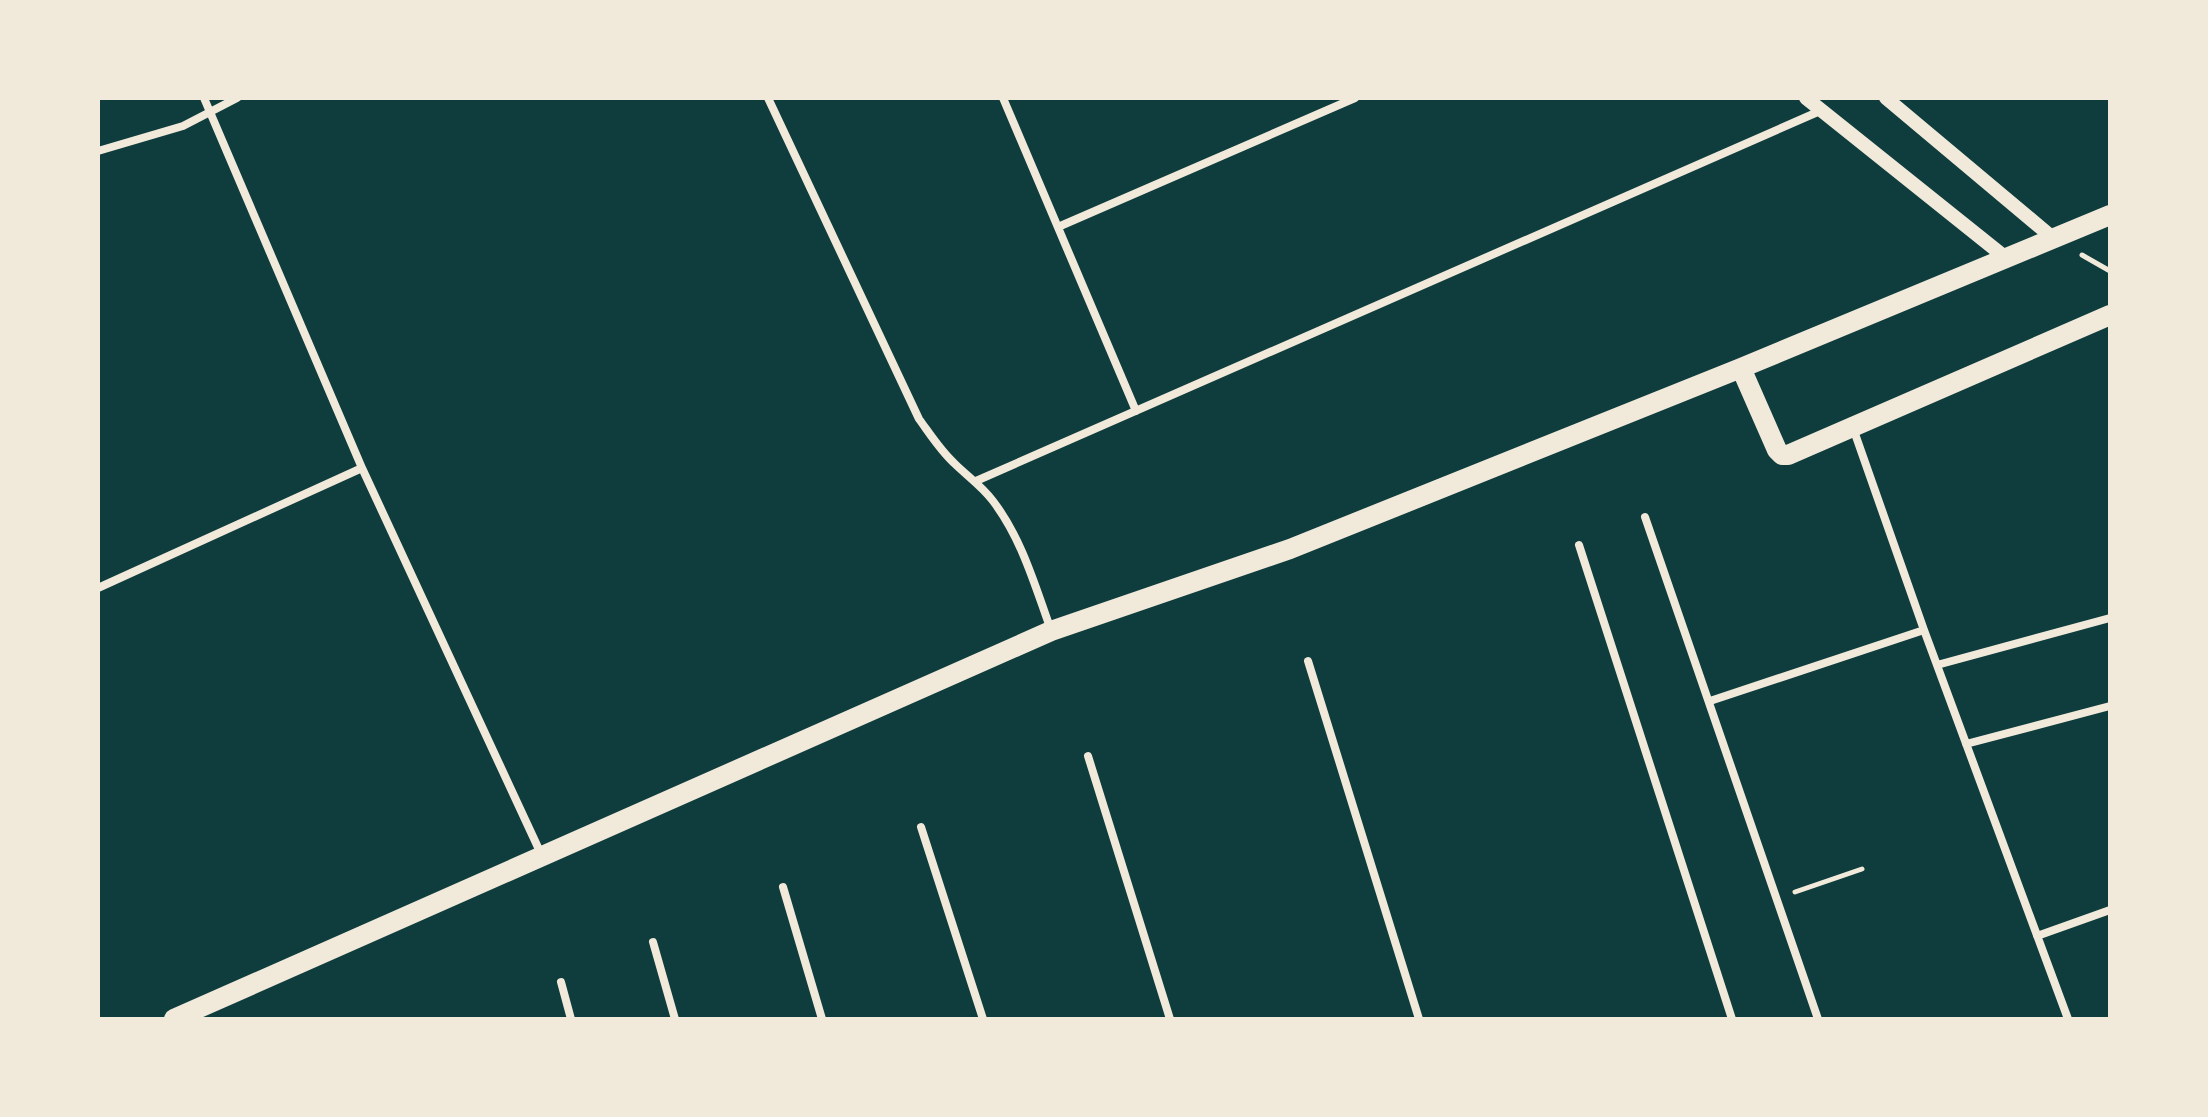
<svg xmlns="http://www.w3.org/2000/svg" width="2208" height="1117" font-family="'Noto Sans',sans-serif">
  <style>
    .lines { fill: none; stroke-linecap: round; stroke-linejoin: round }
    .path { stroke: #f1e9da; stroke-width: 5 }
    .minor { stroke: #f1e9da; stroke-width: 8 }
    .tertiary { stroke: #f1e9da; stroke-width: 14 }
    .primary { stroke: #f1e9da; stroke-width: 20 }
  </style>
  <rect width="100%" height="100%" fill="#0f3d3e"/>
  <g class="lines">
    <path class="path" d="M2082,255L2110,271
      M1795,892L1862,869"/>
    <path class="minor" d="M204,98L362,468L542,856
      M768,98L919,419C930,434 940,450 954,463C967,476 982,486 993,501C1022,539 1035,586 1051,630
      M1003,98L1136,411
      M98,151L183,126L237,98
      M1058,227L1355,98
      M1853,428L1924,630L2068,1019
      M976,481L1820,111
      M1645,517L1818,1019
      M1579,545L1732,1019
      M98,588L362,468
      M1308,661L1419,1019
      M1937,665L2110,618
      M1710,701L1924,630
      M1966,744L2110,706
      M1088,756L1170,1019
      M921,827L983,1019
      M783,887L822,1019
      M2037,936L2110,910
      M653,942L675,1019
      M561,982L571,1019"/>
    <path class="tertiary" d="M1806,98L2006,258
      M1886,98L2053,238"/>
    <path class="primary" d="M1741,368L1777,450L1782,455H1788L2110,315
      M174,1019L1051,631L1290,549L1741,368L2110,215"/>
  </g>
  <rect width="2208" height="1117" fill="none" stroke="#f1e9da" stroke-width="200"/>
</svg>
